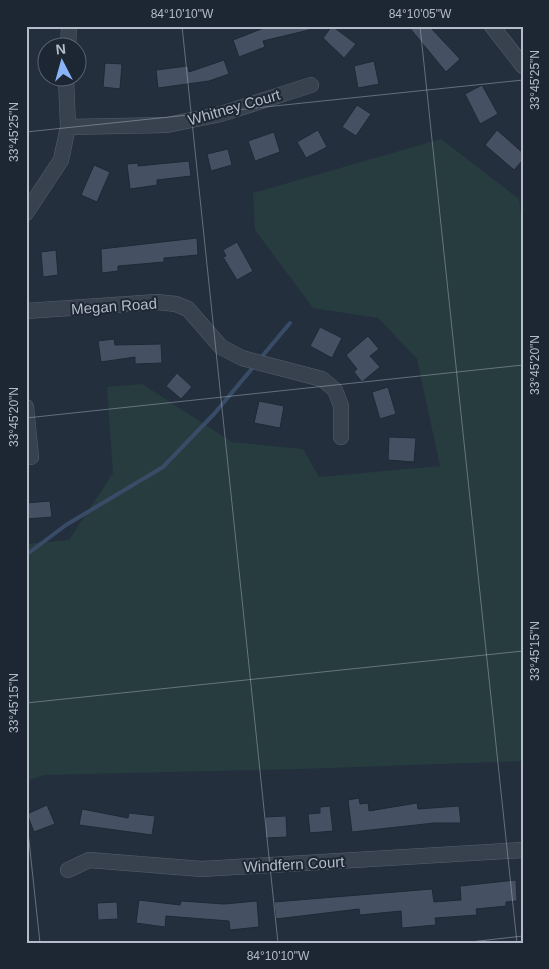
<svg xmlns="http://www.w3.org/2000/svg" width="549" height="969" font-family="Arial,sans-serif">
  <style>
    .green { fill: #263c3f }
    .lines { fill: none; stroke-linecap: round; stroke-linejoin: round }
    .stream { stroke: #394c67; stroke-width: 4 }
    .building { fill: #455162; stroke: #1f2835 }
    .minor-casing { stroke: #565f6c; stroke-width: 16 }
    .minor { stroke: #38414e; stroke-width: 15 }
    .ticks { fill: none; stroke: #b4bcc9; stroke-width: 1; stroke-opacity: 0.45 }
    .labels { text-anchor: middle; dominant-baseline: central; stroke-width: 4; stroke-linejoin: round; paint-order: stroke }
    .street-label { font-size: 15px; fill: #b4bcc9; stroke: #1d2633 }
    .neatline { fill: none; stroke: #b4bcc9; stroke-width: 2 }
    .ticks-label { font-size: 12px; text-anchor: middle; fill: #b4bcc9 }
  </style>
  <rect width="100%" height="100%" fill="#242f3e"/>
  <path class="green" d="M441,139L519,199L523,231V761L302,769L44,775L26,781V544L69,540L113,473L107,387L142,384L232,442L303,449L319,477L440,466L417,359L378,318L313,308L255,230L253,193Z"/>
  <g class="lines">
    <path class="stream" d="M259,360L290,323
      M26,555L66,525L163,467L214,414L255,365"/>
  </g>
  <path class="building" d="M269,26H309V30L263,41L265,47L239,57L233,40Z
    M332,26L356,44L344,58L323,38Z
    M408,26H429L460,59L446,72Z
    M224,60L229,74L209,81L158,88L156,70L188,66L189,72Z
    M374,61L379,84L358,88L354,66Z
    M105,63L122,64L120,89L103,87Z
    M482,85L498,114L480,124L465,94Z
    M357,105L371,114L356,136L342,127Z
    M318,130L327,147L306,158L297,142Z
    M497,130L523,153V160L514,170L485,145Z
    M274,132L280,152L255,161L248,141Z
    M228,149L232,165L211,171L207,154Z
    M189,161L191,176L157,180V185L130,189L127,164L138,163V166Z
    M94,165L110,172L97,202L81,195Z
    M197,238L198,255L164,258V262L118,266V271L102,273L101,249Z
    M237,242L253,271L237,280L223,257L226,256L223,250Z
    M56,250L58,275L43,277L41,252Z
    M320,327L342,338L332,358L310,346Z
    M368,336L379,349L370,356L380,367L362,382L354,372L357,369L346,355Z
    M114,339L115,345L161,344L162,363L135,364V357L101,362L98,341Z
    M177,373L192,387L181,399L166,386Z
    M388,387L396,414L380,419L372,392Z
    M259,401L284,406L280,428L254,423Z
    M389,437L416,438L414,462L388,460Z
    M50,501L52,517L26,519V503Z
    M359,798L360,804L368,803L369,811L417,803L418,809L459,806L461,823H434L352,832L348,800Z
    M47,805L55,824L34,832L27,814Z
    M330,806L333,831L310,833L308,814L320,813V807Z
    M82,809L128,818L129,813L155,816L152,835L79,825Z
    M286,816L287,837L266,838L265,817Z
    M516,880L517,901L506,902V906L476,909L477,915L435,918L436,925L402,928L401,911L360,915L359,909L276,919L274,902L432,889L434,902L461,900L460,886Z
    M139,900L180,905L181,901L224,904L257,901L259,927L230,930L229,921L166,916L165,927L136,923Z
    M117,902L118,919L98,920L97,903Z"/>
  <g class="lines">
    <g class="minor-casing">
      <path id="minor" d="M492,26L523,66
        M68,48L69,26
        M68,127L167,125L221,114L311,85
        M26,213L61,160L68,127L66,78
        M26,311L157,302L176,304L188,309L221,347L242,358L322,379L335,390L341,406V437
        M26,407L31,457
        M68,870L89,860L202,869L523,850"/>
    </g>
    <use href="#minor" class="minor"/>
  </g>
  <path class="ticks" d="M182,26L278,943M420,26L517,943M26,132L523,80M26,418L523,365M26,703L523,651M26,813L40,943M461,943L523,936"/>
  <g class="labels">
    <g class="street-label">
      <text transform="translate(234 107) rotate(-16)">Whitney Court</text>
      <text transform="translate(114 306) rotate(-4)">Megan Road</text>
      <text transform="translate(294 864) rotate(-3)">Windfern Court</text>
    </g>
  </g>
  <rect width="549" height="969" fill="none" stroke="#1d2633" stroke-width="55"/>
  <g transform="translate(62 62) rotate(354)"><circle r="24" fill="#1d2633" stroke="#59626f"/>
  <path d="M0-4L9 19L0 12L-9 19Z" fill="#8ab4f8"/>
  <text y="-8" font-size="14" font-weight="bold" text-anchor="middle" fill="#b4bcc9">N</text>
  </g>
  <rect x="28" y="28" width="494" height="914" class="neatline"/>
  <g class="ticks-label">
    <text x="182" y="18">84°10'10"W</text>
    <text x="420" y="18">84°10'05"W</text>
    <text transform="translate(535 80) rotate(-90)" y="4">33°45'25"N</text>
    <text transform="translate(14 132) rotate(-90)" y="4">33°45'25"N</text>
    <text transform="translate(535 365) rotate(-90)" y="4">33°45'20"N</text>
    <text transform="translate(14 417) rotate(-90)" y="4">33°45'20"N</text>
    <text transform="translate(535 651) rotate(-90)" y="4">33°45'15"N</text>
    <text transform="translate(14 703) rotate(-90)" y="4">33°45'15"N</text>
    <text x="278" y="960">84°10'10"W</text>
  </g>
</svg>
